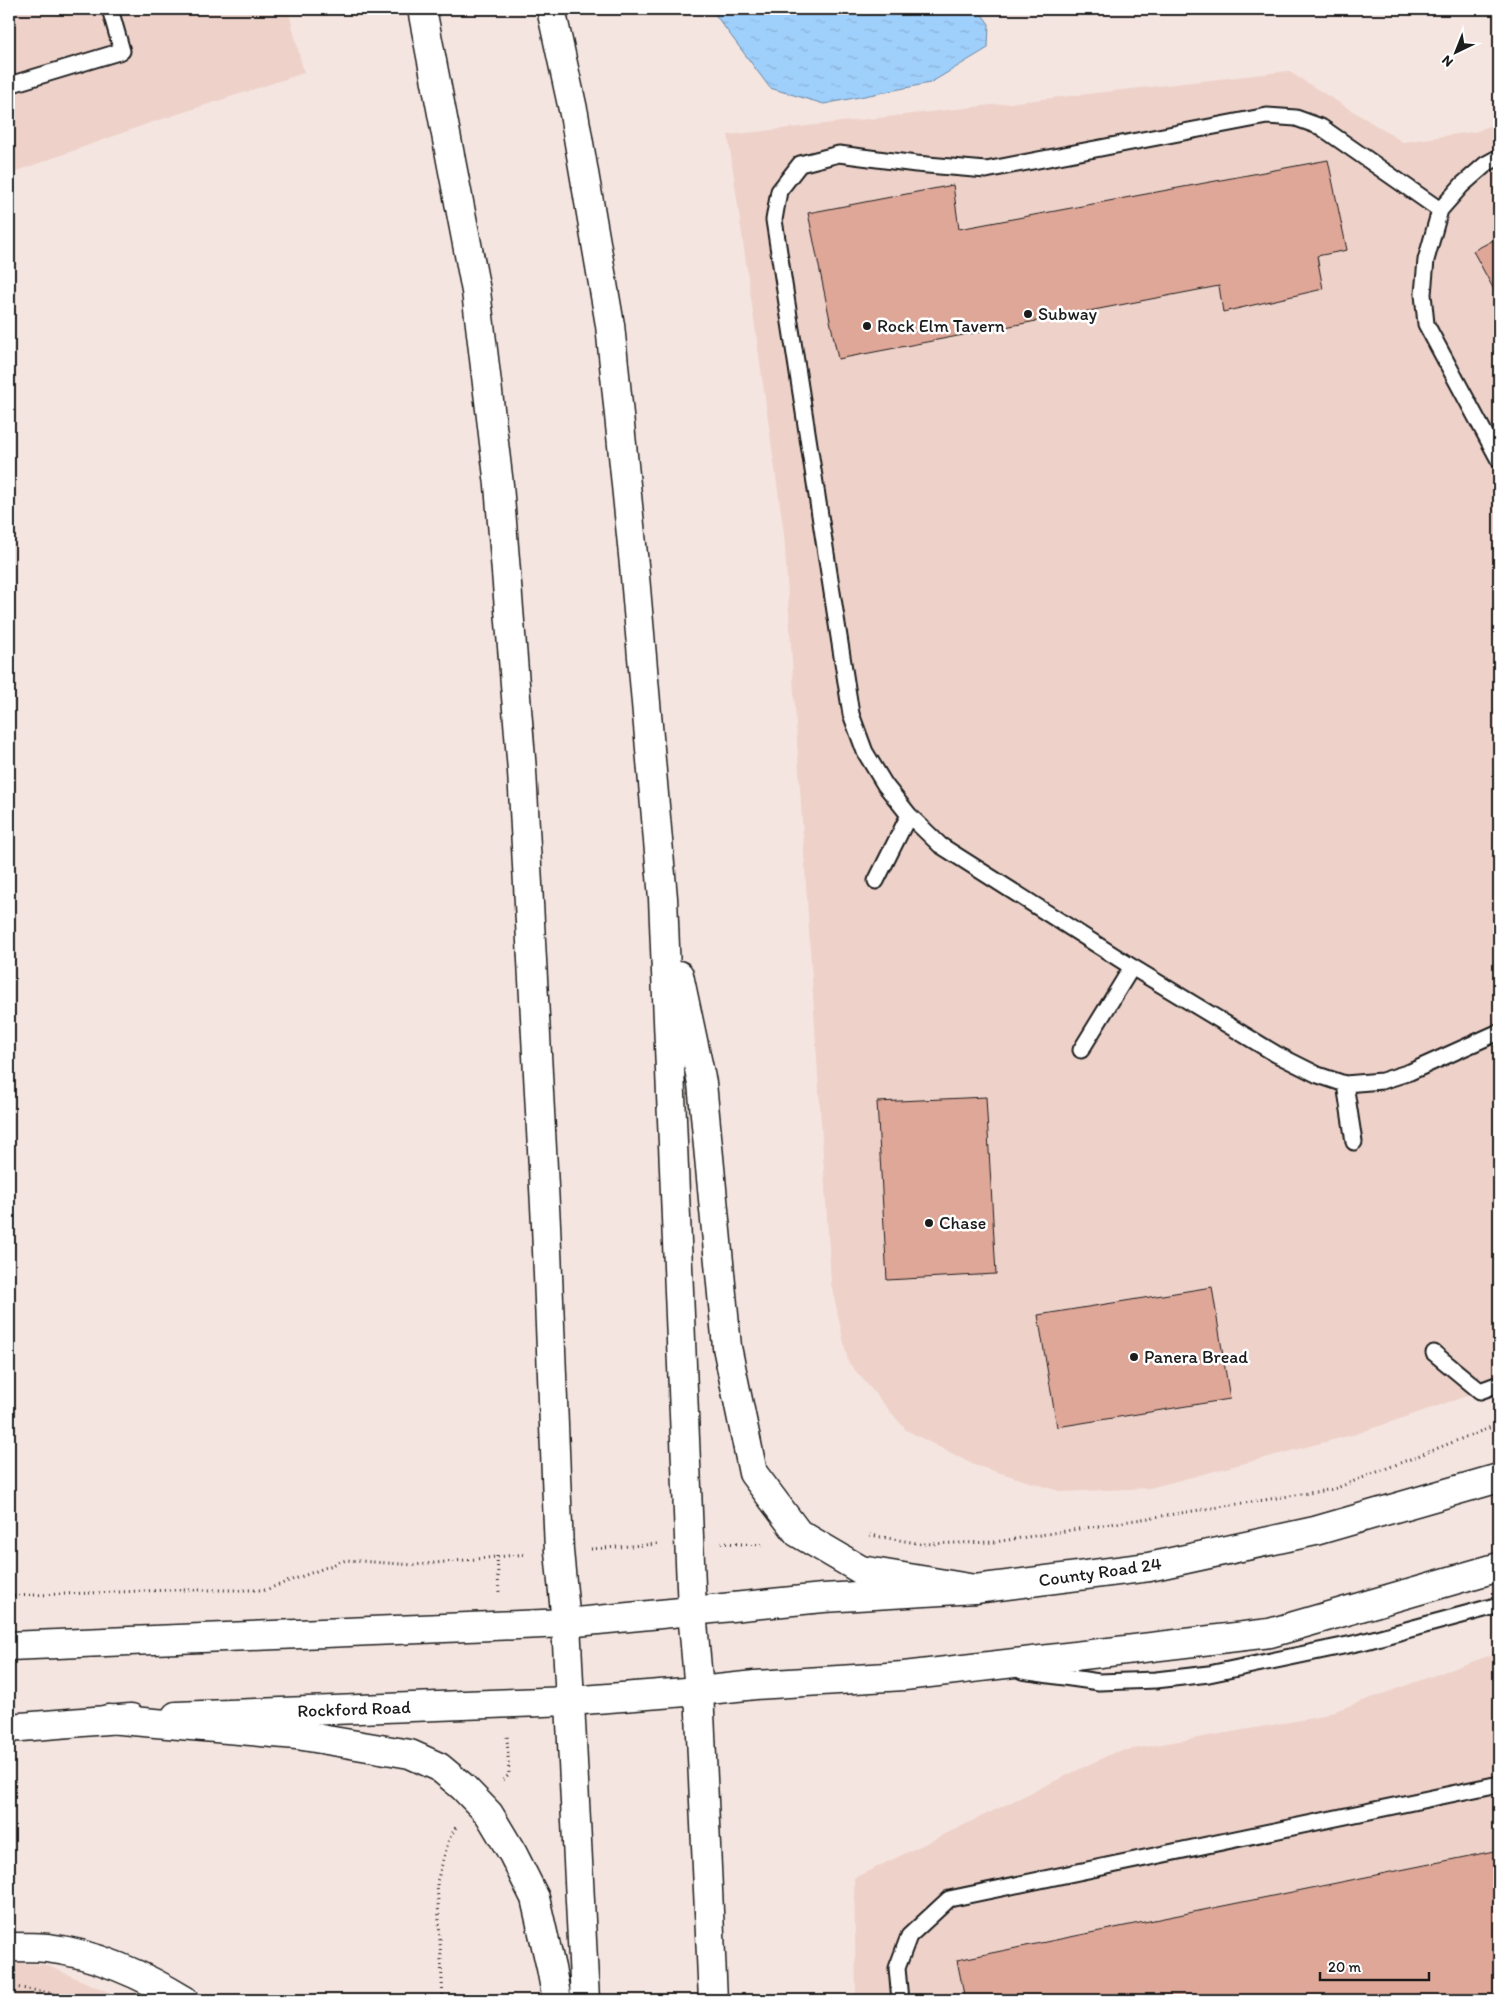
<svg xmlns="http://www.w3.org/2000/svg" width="1508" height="2009" font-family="Itim,sans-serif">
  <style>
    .built { fill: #eed2ca }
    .water { fill: url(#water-ripples); stroke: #6b87a2 }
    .building { fill: #dfa798; stroke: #1c1c1c }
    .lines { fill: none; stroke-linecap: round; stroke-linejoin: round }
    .service-casing { stroke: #1c1c1c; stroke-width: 19 }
    .minor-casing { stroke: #1c1c1c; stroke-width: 31 }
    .tertiary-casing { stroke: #1c1c1c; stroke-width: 31 }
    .secondary-casing { stroke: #1c1c1c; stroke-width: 31 }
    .primary-casing { stroke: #1c1c1c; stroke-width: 31 }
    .path { stroke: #1c1c1c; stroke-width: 3; stroke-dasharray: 1 4; stroke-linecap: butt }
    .service { stroke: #fff; stroke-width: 15 }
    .minor { stroke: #fff; stroke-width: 28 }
    .tertiary { stroke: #fff; stroke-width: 28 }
    .secondary { stroke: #fff; stroke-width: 28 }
    .primary { stroke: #fff; stroke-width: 28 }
    .poi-dot { fill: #1c1c1c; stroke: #fff; stroke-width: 2 }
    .labels { text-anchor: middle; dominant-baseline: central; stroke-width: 5; stroke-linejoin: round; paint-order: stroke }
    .poi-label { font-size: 18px; fill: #1c1c1c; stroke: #fff; text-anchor: start }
    .street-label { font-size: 18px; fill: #1c1c1c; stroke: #fff }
  </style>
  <defs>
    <pattern id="water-ripples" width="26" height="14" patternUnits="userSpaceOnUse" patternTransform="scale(1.25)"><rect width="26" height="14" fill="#9fcffb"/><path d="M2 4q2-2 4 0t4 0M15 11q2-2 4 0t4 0" fill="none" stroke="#88b1d7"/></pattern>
  </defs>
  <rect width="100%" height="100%" fill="#f5e5e0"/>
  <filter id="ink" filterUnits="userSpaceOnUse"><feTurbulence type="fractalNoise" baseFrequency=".02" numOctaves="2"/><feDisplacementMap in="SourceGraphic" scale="10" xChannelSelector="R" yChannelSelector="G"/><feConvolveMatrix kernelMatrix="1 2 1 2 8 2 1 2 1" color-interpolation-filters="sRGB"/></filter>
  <g filter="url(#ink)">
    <path class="built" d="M9,9H288L304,73L147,124L9,174Z
      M1288,71L1403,142L1478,131L1499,121V1385L1356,1434L1150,1488L1062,1492L974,1465L906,1430L848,1362L831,1283L784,534L728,135Z
      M1499,1652V2000H856L854,1878L1115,1752L1318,1717Z
      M9,1962L46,1965L127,2000H9Z"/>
    <path class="water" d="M711,9H978L989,24L988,48L930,83L824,104L770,88Z"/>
    <path class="building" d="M1328,160L1347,250L1317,256L1323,289L1223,312L1219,286L838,359L808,213L953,185L959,229Z
      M1499,237V299L1473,251Z
      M986,1097L996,1274L887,1280L877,1102Z
      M1212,1287L1230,1399L1057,1427L1038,1315Z
      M1499,1850V2000H965L957,1960Z"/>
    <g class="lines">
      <g class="service-casing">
        <path id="service" d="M9,85L122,51L110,9
          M1499,157L1486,164L1462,185L1440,210L1426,260L1423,294L1426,324L1499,460
          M1440,210L1321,127L1296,118L1267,116L986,170L916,164L839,154L800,164L779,191L774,220L851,714L865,752L885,785L909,815L940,845L1132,967L1276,1054L1318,1075L1345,1084L1382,1081L1410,1072L1499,1032
          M876,881L909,815
          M1081,1050L1132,967
          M1345,1084L1354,1142
          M1434,1353L1480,1391L1499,1384
          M1022,1671L1099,1682L1156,1680L1209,1674L1362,1642L1499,1605
          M900,2000L897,1968L909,1936L949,1899L1499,1784"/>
      </g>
      <g class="minor-casing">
        <path id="minor" d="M9,1947C22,1947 35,1947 47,1948C94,1953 145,1976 184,2000"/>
      </g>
      <g class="tertiary-casing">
        <path id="tertiary" d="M692,1611L823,1598L975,1589L1149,1567L1315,1531L1499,1478
          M699,1691L755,1685L904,1676L1270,1633L1499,1567"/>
      </g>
      <g class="secondary-casing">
        <path id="secondary" d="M9,1646L566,1623L692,1611
          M176,1716L570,1701L699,1691
          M9,1728L131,1718"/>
      </g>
      <g class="primary-casing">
        <path id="primary" d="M422,9L476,291L499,485L522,771L546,1225L559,1551L566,1623L585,2000
          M551,9L574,114L610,325L634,565L663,898L692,1611L699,1691L713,2000
          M679,975L702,1083L727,1347L753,1473L798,1533L861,1570L975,1589
          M108,1719L297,1735L410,1754L439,1767L463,1787L489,1814L513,1854L535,1898L551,1968L557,2000"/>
      </g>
      <path class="path" d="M870,1535L922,1544L995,1542L1334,1489L1499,1424
        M721,1543L765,1545
        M591,1549L657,1544
        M497,1556L499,1593
        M9,1596L171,1590H265L346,1560L414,1565L527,1554
        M503,1780L509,1775L507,1736
        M9,1986L62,1995L80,2000
        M443,2000L437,1882L449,1839L456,1827"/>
      <use href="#service" class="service"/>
      <use href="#minor" class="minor"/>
      <use href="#tertiary" class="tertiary"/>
      <use href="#secondary" class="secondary"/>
      <use href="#primary" class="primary"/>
    </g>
  </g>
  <g class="poi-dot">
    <circle cx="1028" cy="314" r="5"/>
    <circle cx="867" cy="326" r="5"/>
    <circle cx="929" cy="1223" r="5"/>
    <circle cx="1134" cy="1357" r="5"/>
  </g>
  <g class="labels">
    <g class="poi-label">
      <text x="1038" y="314">Subway</text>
      <text x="877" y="326">Rock Elm Tavern</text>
      <text x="939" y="1223">Chase</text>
      <text x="1144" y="1357">Panera Bread</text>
    </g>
    <g class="street-label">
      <text transform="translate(1100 1572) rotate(-8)">County Road 24</text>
      <text transform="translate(354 1709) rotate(-2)">Rockford Road</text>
    </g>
  </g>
  <rect width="1508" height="2009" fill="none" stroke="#fff" stroke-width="30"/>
  <rect x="15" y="15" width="1478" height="1979" fill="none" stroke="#1c1c1c" stroke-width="2" filter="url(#ink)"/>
  <g transform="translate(1456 52) rotate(223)" stroke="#ffffff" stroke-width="4" paint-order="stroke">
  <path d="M0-4L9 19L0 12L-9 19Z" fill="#1c1c1c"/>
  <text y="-8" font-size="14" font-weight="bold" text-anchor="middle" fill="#1c1c1c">N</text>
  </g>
  <path d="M1320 1972v8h109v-8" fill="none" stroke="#1c1c1c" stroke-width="2.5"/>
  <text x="1328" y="1972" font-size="15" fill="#1c1c1c" stroke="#ffffff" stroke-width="4" paint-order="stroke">20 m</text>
</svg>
